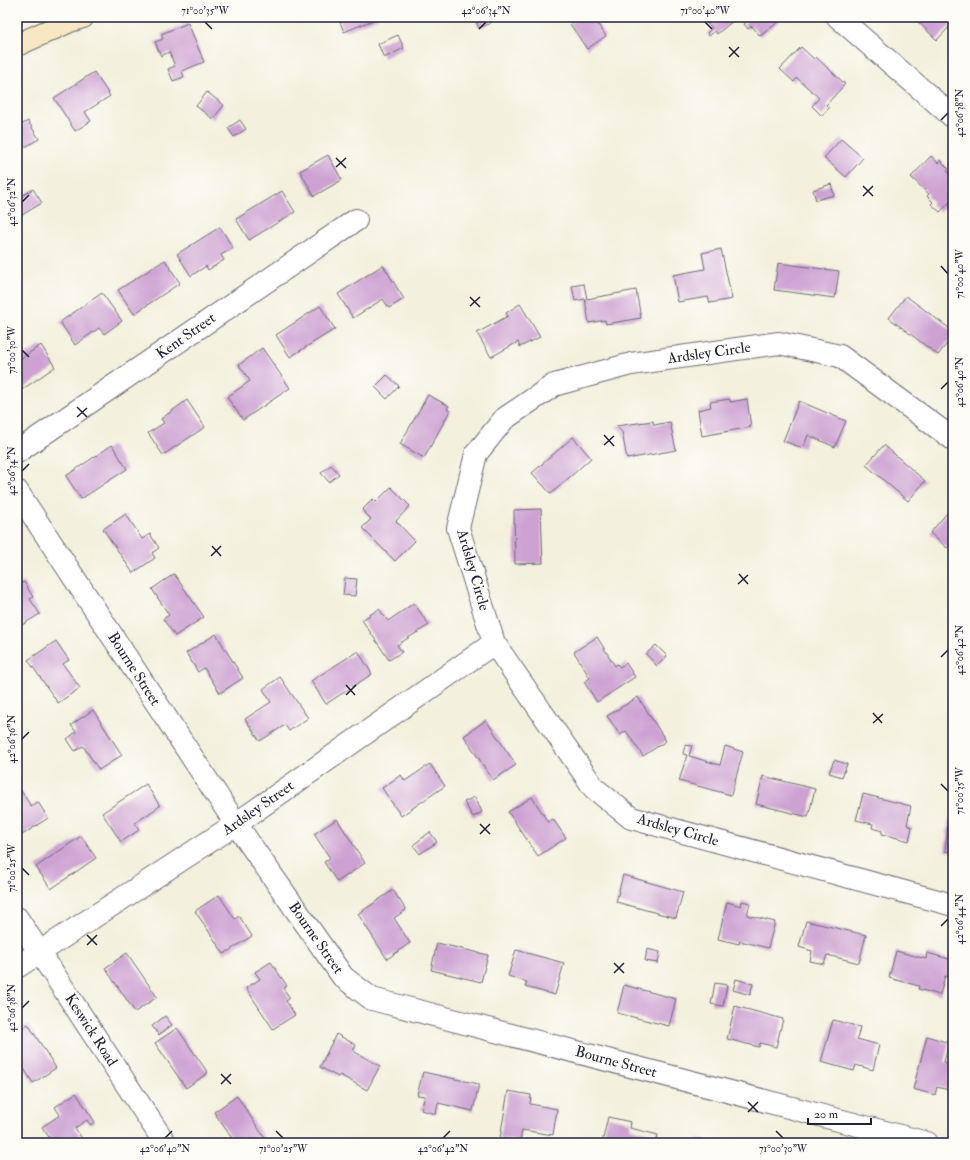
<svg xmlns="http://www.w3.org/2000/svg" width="970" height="1160" font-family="'IM FELL Double Pica',serif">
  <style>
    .building { fill: #cda2d3 }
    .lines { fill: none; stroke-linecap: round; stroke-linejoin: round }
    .street-casing { stroke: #6b6a74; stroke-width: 24 }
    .secondary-casing { stroke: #6b6a74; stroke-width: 24 }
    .street { stroke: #fff; stroke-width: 22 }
    .secondary { stroke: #f7e8c3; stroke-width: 22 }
    .ticks { fill: none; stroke: #22223b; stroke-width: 1.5 }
    .labels { text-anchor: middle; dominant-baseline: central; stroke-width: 4; stroke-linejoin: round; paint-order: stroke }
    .street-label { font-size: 15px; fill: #22223b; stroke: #fdfcf7 }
    .neatline { fill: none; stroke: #22223b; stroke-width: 1.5 }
    .ticks-label { font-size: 10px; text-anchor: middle; fill: #22223b }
  </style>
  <rect width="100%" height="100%" fill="#fdfcf7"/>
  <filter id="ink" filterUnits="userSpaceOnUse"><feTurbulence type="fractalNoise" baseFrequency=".025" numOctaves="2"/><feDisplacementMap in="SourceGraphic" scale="8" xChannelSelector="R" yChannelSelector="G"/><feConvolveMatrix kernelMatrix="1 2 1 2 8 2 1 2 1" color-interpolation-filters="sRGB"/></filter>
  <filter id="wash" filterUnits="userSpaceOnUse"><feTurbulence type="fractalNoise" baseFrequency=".012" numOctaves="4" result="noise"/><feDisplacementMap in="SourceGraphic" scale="16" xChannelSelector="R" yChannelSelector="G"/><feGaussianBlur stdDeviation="0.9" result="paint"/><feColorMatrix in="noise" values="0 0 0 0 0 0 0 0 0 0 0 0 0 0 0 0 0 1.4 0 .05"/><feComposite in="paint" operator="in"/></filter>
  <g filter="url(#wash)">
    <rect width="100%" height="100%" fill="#f3f0dd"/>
    <g id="blocks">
      <path class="building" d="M338,17H378V18L344,32Z
        M474,17H488L491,23L479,28Z
        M580,17H593L606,36L587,49L570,24Z
        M713,17H731L734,20L717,34L715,31L709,36L707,33L712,28L707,23Z
        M746,17H778L781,20L760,36L752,26L748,29L744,24L749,20Z
        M913,17H951L953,19V23L937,40Z
        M188,23L204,62L182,71L184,77L173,81L168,69L175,66L169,52L161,56L155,42L163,39L161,34Z
        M398,35L404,48L384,58L378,44Z
        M801,47L814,59L816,57L845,84L826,105L829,108L822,116L812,106L819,98L797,78L794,82L780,69Z
        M94,72L110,96L85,112L91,121L75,131L54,98Z
        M207,92L224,105L213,119L196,106Z
        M240,120L246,129L234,137L228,128Z
        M28,121L39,139L25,147L17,134V127Z
        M841,139L863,158L846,177L824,158Z
        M328,155L342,180L314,196L300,171Z
        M931,156L938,163L940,160L949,169L947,171L953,177V182L951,184L953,186V199L940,212L931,204L933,202L927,196L929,194L911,177Z
        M831,184L834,195L816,200L813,190Z
        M33,189L42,203L17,218V199Z
        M282,191L295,212L249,240L236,219Z
        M220,227L233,248L221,255L224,260L208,270L206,266L191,276L177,254Z
        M721,249L732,299L710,303L708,297L678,302L673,275L705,269L702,253Z
        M165,260L180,283L134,314L118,290Z
        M778,263L839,271L835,298L774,290Z
        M383,265L404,299L389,308L383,299L353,318L338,294Z
        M584,284L587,299L636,290L641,318L606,324L605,320L589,323L585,299L575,301L572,286Z
        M102,293L122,321L104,334L99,328L75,345L60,322Z
        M906,296L953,331V336L938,355L889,318Z
        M520,304L540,337L520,347L518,342L491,357L477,333L508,316L506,313Z
        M320,306L335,329L290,357L276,335Z
        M41,345L55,367L17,393V361Z
        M262,348L290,388L243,420L227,397L250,381L239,365Z
        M387,375L399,386L387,399L375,387Z
        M428,395L449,406L447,409L450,411L424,458L400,444Z
        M730,399V402L747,399L751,427L702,436L698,410L711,407L710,402Z
        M187,400L205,427L163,455L148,433L164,423L161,419Z
        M799,401L846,421L835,447L808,435L803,448L783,441Z
        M653,421L654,425L670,422L676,450L627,459L622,432L616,426Z
        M573,437L591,458L551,494L532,473Z
        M112,445L127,469L81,499L66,476Z
        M884,445L925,481L908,501L866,465Z
        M331,465L339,474L329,482L321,473Z
        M391,487L410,506L396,521L415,541L395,561L362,528L371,519L362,510L373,499L376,502Z
        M953,506V547L950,545L947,548L930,533Z
        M541,509L543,563L515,564L514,510Z
        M126,514L142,539L150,534L159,548L152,553L155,558L133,573L103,529Z
        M174,574L204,617L175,636L163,619L169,615L152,589Z
        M345,578L357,579L355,596L343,595Z
        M17,579L20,584L24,582L33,597L30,599L40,614L17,628Z
        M414,603L429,625L397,645L402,652L389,660L362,620L379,609L388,621Z
        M216,634L243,678L220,693L204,668L198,672L186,653Z
        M597,637L615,666L617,664L620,667L626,663L635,677L597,702L584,682L590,678L574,652Z
        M56,641L69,660L63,664L80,688L58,703L28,660Z
        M656,645L667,656L657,666L646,654Z
        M358,651L372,674L326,704L311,681Z
        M280,677L308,718L289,731L285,725L260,741L245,719L271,702L263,689Z
        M638,697L666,741L643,756L626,731L620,735L607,716Z
        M93,710L122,755L99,770L83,746L75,751L67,739L76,732L71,725Z
        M486,720L516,765L493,780L464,736Z
        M685,745L692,746L689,756L720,765L725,746L743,752L731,795L679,781L687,755L683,754Z
        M834,760L847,764L842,777L829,773Z
        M430,764L445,786L401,816L382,788L401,775L405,781Z
        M763,776L815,789L808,817L756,804Z
        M146,784L160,806L135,823L139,830L121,842L102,813Z
        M17,785L31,806L38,802L48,818L19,837L17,834Z
        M863,794L911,806L907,825L912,827L909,841L882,834V831L872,828L873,824L856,820Z
        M475,797L482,812L473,817L464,802Z
        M532,797L548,822L553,819L566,838L538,856L508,812Z
        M949,817L953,818V852L945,851Z
        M337,819L365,863L337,882L324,862L330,858L314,834Z
        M430,832L437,842L420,854L413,845Z
        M81,836L96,858L51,889L36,867Z
        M623,875L683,892L676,918L616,902Z
        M393,890L406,910L394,918L410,943L387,959L358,914Z
        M219,895L235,919L239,916L252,936L224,954L195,911Z
        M742,901L750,903L747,915L775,922L768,948L740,941L739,944L718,939L727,902L741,906Z
        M806,921L866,935L859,963L827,955L824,964L810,961L812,951L799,947Z
        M437,943L488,955L481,982L431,970Z
        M647,949L660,952L658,963L645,961Z
        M516,950L564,963L555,995L525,987L527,982L508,976Z
        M896,951L926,959L927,953L953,960L949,977L945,976L940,995L918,989L919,986L889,978Z
        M127,953L157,997L135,1012L105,968Z
        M271,962L287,986L283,988L290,998L286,1001L295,1015L273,1029L246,988L260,979L255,972Z
        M736,979L753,984L750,995L733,990Z
        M715,983L727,985L723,1006L711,1004Z
        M624,985L676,999L669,1026L617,1013Z
        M735,1006L783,1019L776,1047L760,1043L759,1047L727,1039Z
        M165,1016L172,1025L159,1035L152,1026Z
        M833,1020L860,1027L857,1039L879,1045L873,1070L856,1065L854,1071L821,1062Z
        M28,1024L56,1068L33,1083L17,1058V1031Z
        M177,1028L208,1073L186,1088L155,1043Z
        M336,1034L356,1045L353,1051L380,1066L367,1090L340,1075L338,1077L320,1067Z
        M927,1036L949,1043L944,1062L953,1064V1091L937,1087L935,1095L913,1089Z
        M423,1072L479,1084L473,1111L438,1103L436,1114L421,1110L425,1096L417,1095Z
        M508,1091L531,1095L530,1104L557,1109L553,1135L522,1130L520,1142L500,1138Z
        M76,1093L95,1122L90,1125L87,1120L75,1128L85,1143H53L42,1127L60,1115L55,1107Z
        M237,1096L266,1140L261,1143H235L214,1112Z
        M608,1117L631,1122L630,1128L658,1135L656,1143H602Z
        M698,1139L711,1142V1143H697Z"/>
    </g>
  </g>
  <g filter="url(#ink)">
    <use href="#blocks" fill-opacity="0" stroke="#6b6a74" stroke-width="1"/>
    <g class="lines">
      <g class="street-casing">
        <path id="street" d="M838,17L953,117
          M953,439L840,356L779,343L631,364L554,385L504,419L476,454L458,528L494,643L594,788L631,818L953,905
          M17,452L356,220
          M17,491L236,824L343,977L372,999L927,1143
          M17,918L165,1143
          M17,967L236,824L494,643"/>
      </g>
      <g class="secondary-casing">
        <path id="secondary" d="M17,45L70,21L83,17"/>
      </g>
      <use href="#street" class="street"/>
      <use href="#secondary" class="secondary"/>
    </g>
  </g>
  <path class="ticks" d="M205,22L212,29M705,22L712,29M479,29L486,22M729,47L739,57M729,57L739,47M941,120L948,113M336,158L346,168M336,167L346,158M863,186L873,196M863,196L873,186M22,202L29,195M941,266L948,274M470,297L480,307M470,306L480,297M22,350L29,357M941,389L948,382M77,407L87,417M77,417L87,408M604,435L614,446M604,445L614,436M22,471L29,464M212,546L221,556M211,556L221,546M739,574L748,584M738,584L748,575M941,657L948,650M346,685L355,695M346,695L356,685M873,713L882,723M873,723L883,714M22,739L29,732M941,784L948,791M480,824L490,834M480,834L490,824M22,868L29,875M941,926L948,919M87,935L97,945M87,945L97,935M614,963L624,973M614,973L624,963M22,1008L29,1001M221,1074L231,1084M221,1084L231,1074M748,1102L758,1112M748,1112L758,1102M276,1131L283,1138M776,1131L783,1138M165,1138L172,1131M443,1138L450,1131"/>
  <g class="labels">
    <g class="street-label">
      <text transform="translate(186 336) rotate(-35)">Kent Street</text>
      <text transform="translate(709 353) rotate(-8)">Ardsley Circle</text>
      <text transform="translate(473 570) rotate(74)">Ardsley Circle</text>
      <text transform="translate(134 669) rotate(57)">Bourne Street</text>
      <text transform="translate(258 808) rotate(-35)">Ardsley Street</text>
      <text transform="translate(678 830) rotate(16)">Ardsley Circle</text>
      <text transform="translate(316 938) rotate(55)">Bourne Street</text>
      <text transform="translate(91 1030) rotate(57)">Keswick Road</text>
      <text transform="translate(616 1062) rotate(15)">Bourne Street</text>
    </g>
  </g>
  <rect width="970" height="1160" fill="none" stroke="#fdfcf7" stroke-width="44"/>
  <path d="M808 1118v6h63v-6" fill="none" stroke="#22223b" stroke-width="2"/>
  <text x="814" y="1118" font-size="12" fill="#22223b" stroke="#fdfcf7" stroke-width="3" paint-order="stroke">20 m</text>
  <rect x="22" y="22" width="926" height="1116" class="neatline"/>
  <g class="ticks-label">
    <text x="205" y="14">71°00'35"W</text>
    <text x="486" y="14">42°06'34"N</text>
    <text x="705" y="14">71°00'40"W</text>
    <text transform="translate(959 113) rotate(-90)" y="4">42°06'38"N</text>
    <text transform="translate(11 202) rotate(-90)" y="4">42°06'32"N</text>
    <text transform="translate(959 274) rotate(-90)" y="4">71°00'40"W</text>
    <text transform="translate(11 350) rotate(-90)" y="4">71°00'30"W</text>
    <text transform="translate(959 382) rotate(-90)" y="4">42°06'40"N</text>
    <text transform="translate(11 471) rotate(-90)" y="4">42°06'34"N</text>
    <text transform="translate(959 650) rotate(-90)" y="4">42°06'42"N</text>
    <text transform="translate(11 739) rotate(-90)" y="4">42°06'36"N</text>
    <text transform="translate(959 791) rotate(-90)" y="4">71°00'35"W</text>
    <text transform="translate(11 868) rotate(-90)" y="4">71°00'25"W</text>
    <text transform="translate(959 919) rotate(-90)" y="4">42°06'44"N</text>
    <text transform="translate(11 1008) rotate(-90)" y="4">42°06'38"N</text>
    <text x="165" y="1152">42°06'40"N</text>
    <text x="283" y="1152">71°00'25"W</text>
    <text x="443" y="1152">42°06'42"N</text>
    <text x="783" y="1152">71°00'30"W</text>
  </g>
</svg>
